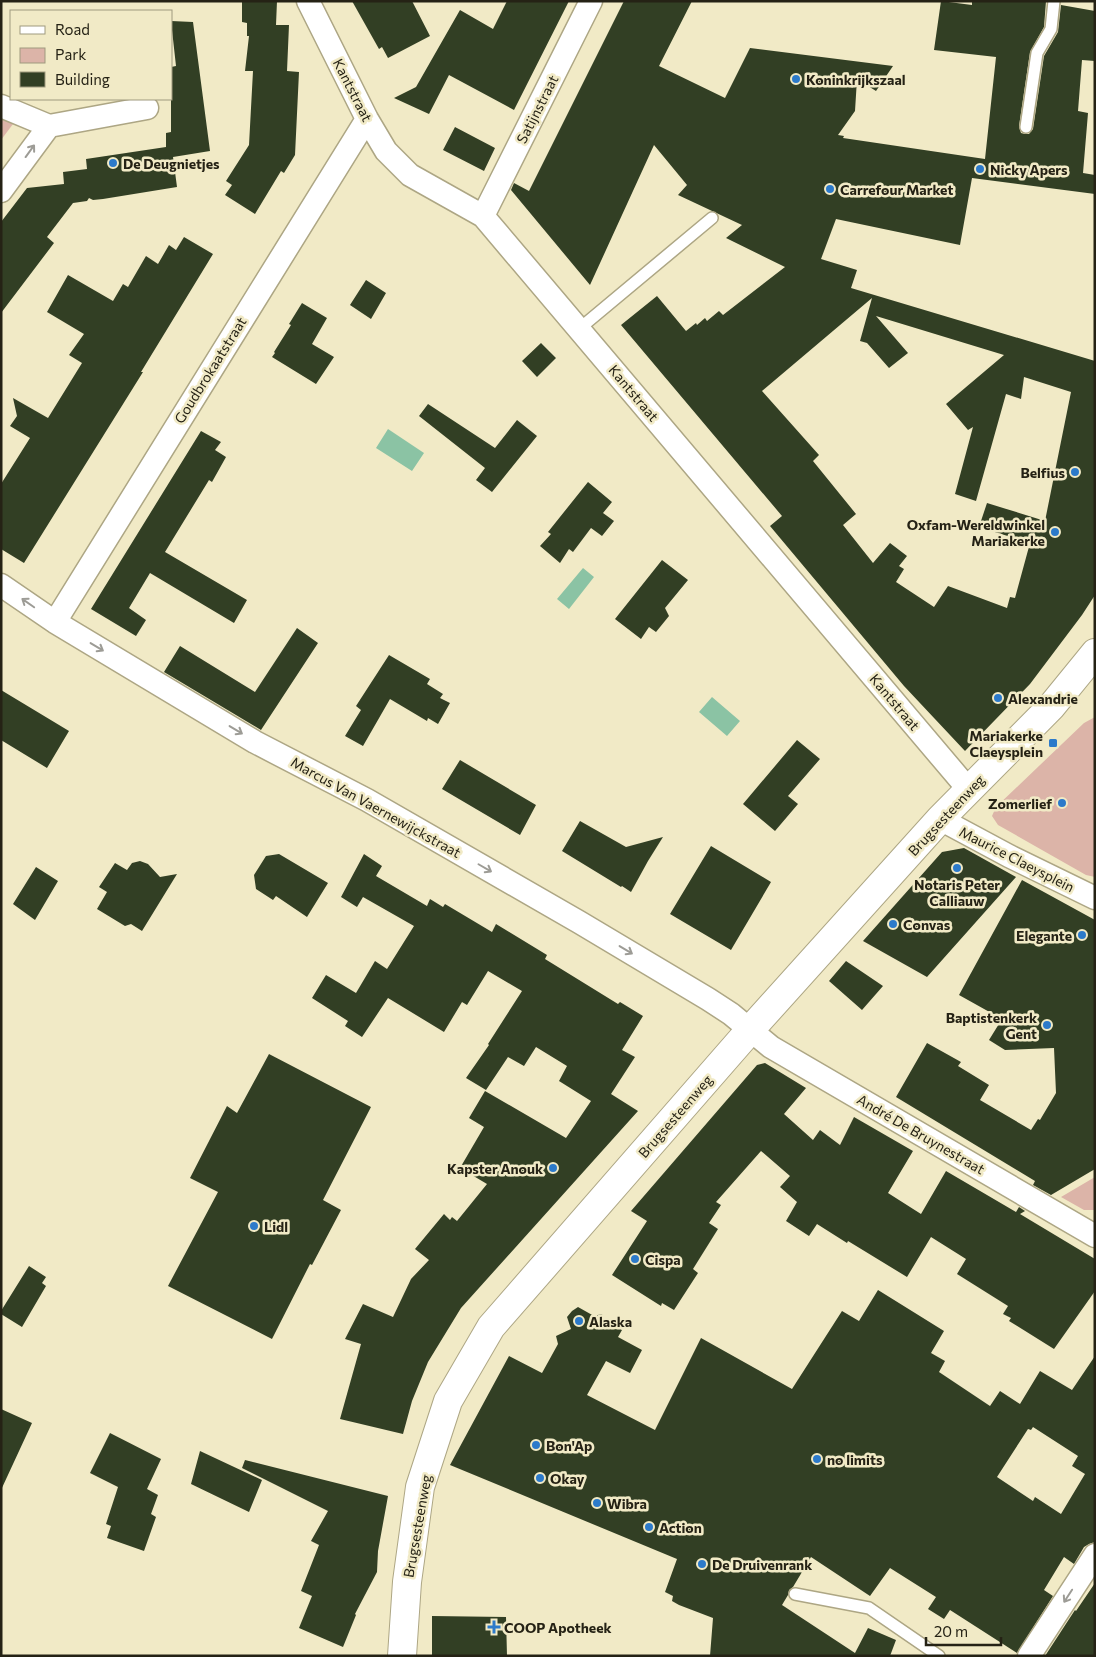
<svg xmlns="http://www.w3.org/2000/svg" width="1096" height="1657" font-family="Commissioner,sans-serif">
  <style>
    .green { fill: #dcb4a8 }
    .water { fill: #8bc3a4 }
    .building { fill: #323f24; fill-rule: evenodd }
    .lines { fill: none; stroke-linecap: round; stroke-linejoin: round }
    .service-casing { stroke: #ada684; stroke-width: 14 }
    .minor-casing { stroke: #ada684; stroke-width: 25 }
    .tertiary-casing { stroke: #ada684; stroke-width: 30 }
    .service { stroke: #fff; stroke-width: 11 }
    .minor { stroke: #fff; stroke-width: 22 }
    .tertiary { stroke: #fff; stroke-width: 28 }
    .oneway { stroke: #9d9c96 }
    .poi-dot { fill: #2c7aca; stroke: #f1eac6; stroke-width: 2 }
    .labels { text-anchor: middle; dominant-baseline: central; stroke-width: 5; stroke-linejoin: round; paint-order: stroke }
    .poi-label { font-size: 14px; font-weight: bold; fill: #252215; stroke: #f1eac6; text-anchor: start }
    .street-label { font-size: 14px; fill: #252215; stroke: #f1eac6 }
  </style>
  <rect width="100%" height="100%" fill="#f1eac6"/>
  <path class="green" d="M1,115L16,120L1,140Z
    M1095,717V877L1086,875L998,825L992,816L996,807L1084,723Z
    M1095,1177V1210H1084L1061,1197Z"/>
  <path class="water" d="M388,429L424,453L412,471L376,448Z
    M583,568L594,577L569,609L557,599Z
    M712,697L740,721L727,736L699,712Z"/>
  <path class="building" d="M242,1H277L276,25H289L287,71L299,72L295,155L284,173L281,171L255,214L225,195L232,185L226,181L249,145L253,71H245L249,36H247V23L242,22Z
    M352,1H412L430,36L388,58L382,47L379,49Z
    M507,1H569L514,110L449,75L429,114L394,98L416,87L460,10L493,29Z
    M624,1H692L659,66L725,98L750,48L893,66L876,91L857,79L855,111L838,135L844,136L843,138L985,159L996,57L934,50L941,1L972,5V1H1046L1044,27L1030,52L1019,126L1021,133L1025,134H1029L1033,129L1044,56L1058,32L1061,5L1095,11V61L1082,60L1078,111L1088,113L1083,173L1095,175V194L972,178L960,245L836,219L821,259L857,270L851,288L1095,361V595L1082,615L1030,684L965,751L904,686L770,526L782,516L621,325L657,296L686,331L696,323L697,325L705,318L707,321L719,311L723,315L785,267L726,238L742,225L678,195L687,185L654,145L590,285L511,190L514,183L529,191ZM872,298L860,341L867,343L889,368L908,353L876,316L1004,355L946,404L968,430L973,427L955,494L976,501L1006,394L1021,399L1024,377L1071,392L1045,521L987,503L979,527L1030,543L1015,598L1010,597L1007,608L948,586L934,607L896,582L904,569L899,566L907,556L890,543L873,563L843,525L856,514L813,461L819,455L762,391Z
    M171,21L193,22L210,151L173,157L177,187L103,199L93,200L89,198L87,201L73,203L47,237L54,243L1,313V222L27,188L64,184L63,172L87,169L86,159L166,147V133L171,132V67L176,66Z
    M455,127L495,148L484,171L443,150Z
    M184,237L213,254L141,372H143L24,563L1,549V484L30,438L10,426L17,416L13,398L48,418L82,363L69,355L84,334L47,312L68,275L113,301L123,284L128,287L146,256L158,264L169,245L176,250Z
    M366,280L386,293L371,319L350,305Z
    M302,303L327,318L312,344L334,357L316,384L272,357L275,353L274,352L291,325L289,324Z
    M541,343L556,358L537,377L522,361Z
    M428,404L495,448L517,420L537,436L492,492L476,480L485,468L419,416Z
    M201,431L221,442L215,450L226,457L212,482L209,480L165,552L247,600L234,623L150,573L129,608L146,620L136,636L91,609Z
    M588,482L612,502L603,513L614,521L602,536L591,528L573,552L569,549L560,563L540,546L551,534L548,532Z
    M662,560L688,580L665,608L669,616L656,632L649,627L641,639L615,619Z
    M297,628L318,643L261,730L164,672L180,646L255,692Z
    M389,655L430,679L427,684L443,694L440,698L450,703L438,724L428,718L427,721L390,699L363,746L345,736L361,710L356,706Z
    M1,690L69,731L47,768L1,740Z
    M797,740L820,759L788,796L798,804L775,831L743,804Z
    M460,760L536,805L520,835L442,789Z
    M580,821L626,847L663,837L648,861L631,892L622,886L621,887L562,851Z
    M711,846L771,882L731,950L670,914Z
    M964,848L1016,877L927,977L863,941L942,852Z
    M279,854L328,883L307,917L276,896L273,900L256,889L254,875L266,856Z
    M364,854L382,866L376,876L427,906L430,899L443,907L445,904L492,932L496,924L547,955L545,959L618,1004L620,1002L643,1016L622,1050L635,1057L611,1094L638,1111L461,1308L428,1362L412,1401L403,1434L340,1419L361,1344L345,1339L363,1304L393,1317L411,1279L429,1260L415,1249L444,1214L450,1220L452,1217L457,1221L487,1184L460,1168L484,1127L469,1118L485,1091L566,1138L591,1101L559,1081L567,1066L536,1047L524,1066L508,1057L486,1090L466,1078L489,1045L488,1044L522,991L488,971L467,1005L462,1002L444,1032L388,998L362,1037L345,1026L348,1021L312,998L326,975L356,993L375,961L387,969L414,926L363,897L357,907L341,897Z
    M140,861L148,864L160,877L177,874L142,931L131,924L125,926L97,909L107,892L99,887L115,863L127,870L132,863Z
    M36,867L58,881L35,920L13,904Z
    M1022,880L1095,920V1169L1051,1195L1033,1185L1035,1181L896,1097L927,1043L961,1062L958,1066L989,1085L980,1100L1031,1130L1038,1119L1040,1120L1056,1093L1054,1048L1005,1050L989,1040L1002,1019L959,995Z
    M846,961L883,986L862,1010L829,981Z
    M269,1054L371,1107L323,1200L341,1210L312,1265L310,1264L272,1339L168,1286L218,1192L190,1178L227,1106L237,1113Z
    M765,1063L806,1088L784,1114L813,1140L820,1130L840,1145L854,1117L913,1151L888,1193L921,1214L946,1171L1016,1212L1019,1207L1025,1211L1020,1214L1095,1259V1291L1054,1349L1009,1321L1011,1318L1003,1314L1008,1306L957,1274L966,1259L931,1237L907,1277L848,1241L847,1243L817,1224L809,1236L786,1221L797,1202L780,1187L790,1176L761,1151L716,1202L721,1205L709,1223L718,1229L693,1269L698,1273L674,1310L662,1303L661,1306L612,1275L647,1221L631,1211L757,1065Z
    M29,1266L46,1277L42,1283L46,1286L22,1327L1,1314V1311Z
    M878,1290L944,1331L931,1353L945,1361L939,1372L990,1406L1000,1391L1020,1404L1040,1371L1072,1390L1095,1356V1542L1089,1544L1084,1547L1074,1564L1064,1557L1044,1590L1053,1596L1017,1653L950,1610L944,1619L928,1609L936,1597L890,1568L870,1596L811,1557L793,1587L789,1590L788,1595L782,1605L855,1653L868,1628L896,1640L890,1656H710L713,1618L679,1605L672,1601L673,1596L665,1592L677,1559L450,1465L509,1356L542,1373L558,1344L556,1336L571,1329L567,1317L572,1311L578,1307L594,1316L602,1314L604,1321L622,1330L618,1337L642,1350L630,1373L606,1361L587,1395L655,1430L701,1338L792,1389L842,1311L859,1321ZM1033,1427L1078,1456L1072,1466L1085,1474L1061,1514L1035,1497L1033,1501L997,1477L1028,1429L1031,1430Z
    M1,1409L32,1423L1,1490Z
    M110,1433L161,1459L147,1489L158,1495L151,1514L156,1517L144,1551L107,1538L111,1526L106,1524L118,1487L90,1473Z
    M200,1451L262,1480L249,1512L191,1484Z
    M245,1460L388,1496L378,1551L377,1572L355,1614L356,1615L343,1647L299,1628L312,1596L301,1591L319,1545L311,1541L328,1511L242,1468Z
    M1095,1583V1656H1045L1075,1610L1076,1611Z
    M432,1616L506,1617L507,1656H432Z"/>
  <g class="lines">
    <g class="service-casing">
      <path id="service" d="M1026,127L1037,53L1051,29L1054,1
        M579,329L712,218
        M795,1594L869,1608L939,1656"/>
    </g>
    <g class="minor-casing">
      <path id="minor" d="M308,1L367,119L386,151L410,175L483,216L969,790
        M1,106L49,126L1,191
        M49,126L147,108
        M483,216L591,1
        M1,585L55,622L255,742L367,800L579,922L708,999L731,1014L771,1047L1095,1236
        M55,622L367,119
        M940,819L1009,856L1095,898
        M1029,1656L1095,1555"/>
    </g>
    <g class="tertiary-casing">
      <path id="tertiary" d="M402,1656L407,1582L420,1487L448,1401L491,1327L750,1030L940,819L1051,707L1095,653"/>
    </g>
    <use href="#service" class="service"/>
    <use href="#minor" class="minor"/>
    <use href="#tertiary" class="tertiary"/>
  </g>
  <defs><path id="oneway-shaft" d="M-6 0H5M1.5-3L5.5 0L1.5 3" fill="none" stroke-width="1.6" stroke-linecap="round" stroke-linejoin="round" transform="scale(1.25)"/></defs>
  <g class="oneway">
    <use href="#oneway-shaft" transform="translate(30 151) rotate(-54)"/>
    <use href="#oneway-shaft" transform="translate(28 603) rotate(-145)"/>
    <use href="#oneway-shaft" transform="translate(97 647) rotate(31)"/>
    <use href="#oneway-shaft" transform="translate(236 730) rotate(31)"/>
    <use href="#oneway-shaft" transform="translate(485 868) rotate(30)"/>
    <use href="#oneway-shaft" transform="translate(626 950) rotate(31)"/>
    <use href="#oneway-shaft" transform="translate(1068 1596) rotate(123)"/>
  </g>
  <g class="poi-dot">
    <circle cx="796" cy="79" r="5"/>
    <circle cx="113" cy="163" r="5"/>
    <circle cx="980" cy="169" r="5"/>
    <circle cx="830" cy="189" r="5"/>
    <circle cx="1075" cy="472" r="5"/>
    <circle cx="1055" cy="532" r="5"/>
    <circle cx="998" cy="698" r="5"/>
    <rect x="1048" y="738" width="10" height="10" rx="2.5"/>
    <circle cx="1062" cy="803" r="5"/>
    <circle cx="957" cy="868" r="5"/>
    <circle cx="893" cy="924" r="5"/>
    <circle cx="1082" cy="935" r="5"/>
    <circle cx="1047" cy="1025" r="5"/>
    <circle cx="553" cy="1168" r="5"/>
    <circle cx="254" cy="1226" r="5"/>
    <circle cx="635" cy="1259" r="5"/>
    <circle cx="579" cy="1321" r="5"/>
    <circle cx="536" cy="1445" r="5"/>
    <circle cx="817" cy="1459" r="5"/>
    <circle cx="540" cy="1478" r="5"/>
    <circle cx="597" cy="1503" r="5"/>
    <circle cx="649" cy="1527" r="5"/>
    <circle cx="702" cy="1564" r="5"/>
    <path d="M491.5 1619.5h5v5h5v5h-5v5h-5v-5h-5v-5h5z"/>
  </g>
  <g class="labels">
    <g class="poi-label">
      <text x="806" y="79">Koninkrijkszaal</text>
      <text x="123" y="163">De Deugnietjes</text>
      <text x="990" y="169">Nicky Apers</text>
      <text x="840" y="189">Carrefour Market</text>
      <text x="1065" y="472" text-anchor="end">Belfius</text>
      <text x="1045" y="524" text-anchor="end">Oxfam-Wereldwinkel<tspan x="1045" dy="16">Mariakerke</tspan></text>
      <text x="1008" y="698">Alexandrie</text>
      <text x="1043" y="735" text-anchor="end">Mariakerke<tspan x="1043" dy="16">Claeysplein</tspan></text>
      <text x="1052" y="803" text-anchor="end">Zomerlief</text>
      <text x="957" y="884" text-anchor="middle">Notaris Peter<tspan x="957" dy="16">Calliauw</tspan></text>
      <text x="903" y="924">Convas</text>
      <text x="1072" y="935" text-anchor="end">Elegante</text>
      <text x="1037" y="1017" text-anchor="end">Baptistenkerk<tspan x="1037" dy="16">Gent</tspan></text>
      <text x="543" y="1168" text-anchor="end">Kapster Anouk</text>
      <text x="264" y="1226">Lidl</text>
      <text x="645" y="1259">Cispa</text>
      <text x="589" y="1321">Alaska</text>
      <text x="546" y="1445">Bon'Ap</text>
      <text x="827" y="1459">no limits</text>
      <text x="550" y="1478">Okay</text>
      <text x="607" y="1503">Wibra</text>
      <text x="659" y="1527">Action</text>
      <text x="712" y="1564">De Druivenrank</text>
      <text x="504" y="1627">COOP Apotheek</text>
    </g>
    <g class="street-label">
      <text transform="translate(353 90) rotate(63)">Kantstraat</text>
      <text transform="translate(537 109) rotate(-63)">Satijnstraat</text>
      <text transform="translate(210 370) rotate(-58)">Goudbrokaatstraat</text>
      <text transform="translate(634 393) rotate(50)">Kantstraat</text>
      <text transform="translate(895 702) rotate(50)">Kantstraat</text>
      <text transform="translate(376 807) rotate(29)">Marcus Van Vaernewijckstraat</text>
      <text transform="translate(946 815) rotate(-47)">Brugsesteenweg</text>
      <text transform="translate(1017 859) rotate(27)">Maurice Claeysplein</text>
      <text transform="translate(675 1116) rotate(-49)">Brugsesteenweg</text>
      <text transform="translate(921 1134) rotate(30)">André De Bruynestraat</text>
      <text transform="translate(417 1526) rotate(-80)">Brugsesteenweg</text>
    </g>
  </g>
  <rect width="1096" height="1657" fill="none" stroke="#252215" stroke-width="5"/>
  <rect x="10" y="10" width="162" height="90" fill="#f1eac6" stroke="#9f9a7f"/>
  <rect x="20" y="26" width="25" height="8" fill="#ffffff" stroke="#9f9a7f"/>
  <text x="55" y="35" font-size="15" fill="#252215">Road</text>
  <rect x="20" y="48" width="25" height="15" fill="#dcb4a8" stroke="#9f9a7f"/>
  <text x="55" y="60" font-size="15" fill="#252215">Park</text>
  <rect x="20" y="72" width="25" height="15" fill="#323f24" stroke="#9f9a7f"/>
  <text x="55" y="85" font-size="15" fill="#252215">Building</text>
  <path d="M926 1637v8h75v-8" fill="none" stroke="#252215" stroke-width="2.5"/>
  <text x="934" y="1637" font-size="15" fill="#252215" stroke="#f1eac6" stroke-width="4" paint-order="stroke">20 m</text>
</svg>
